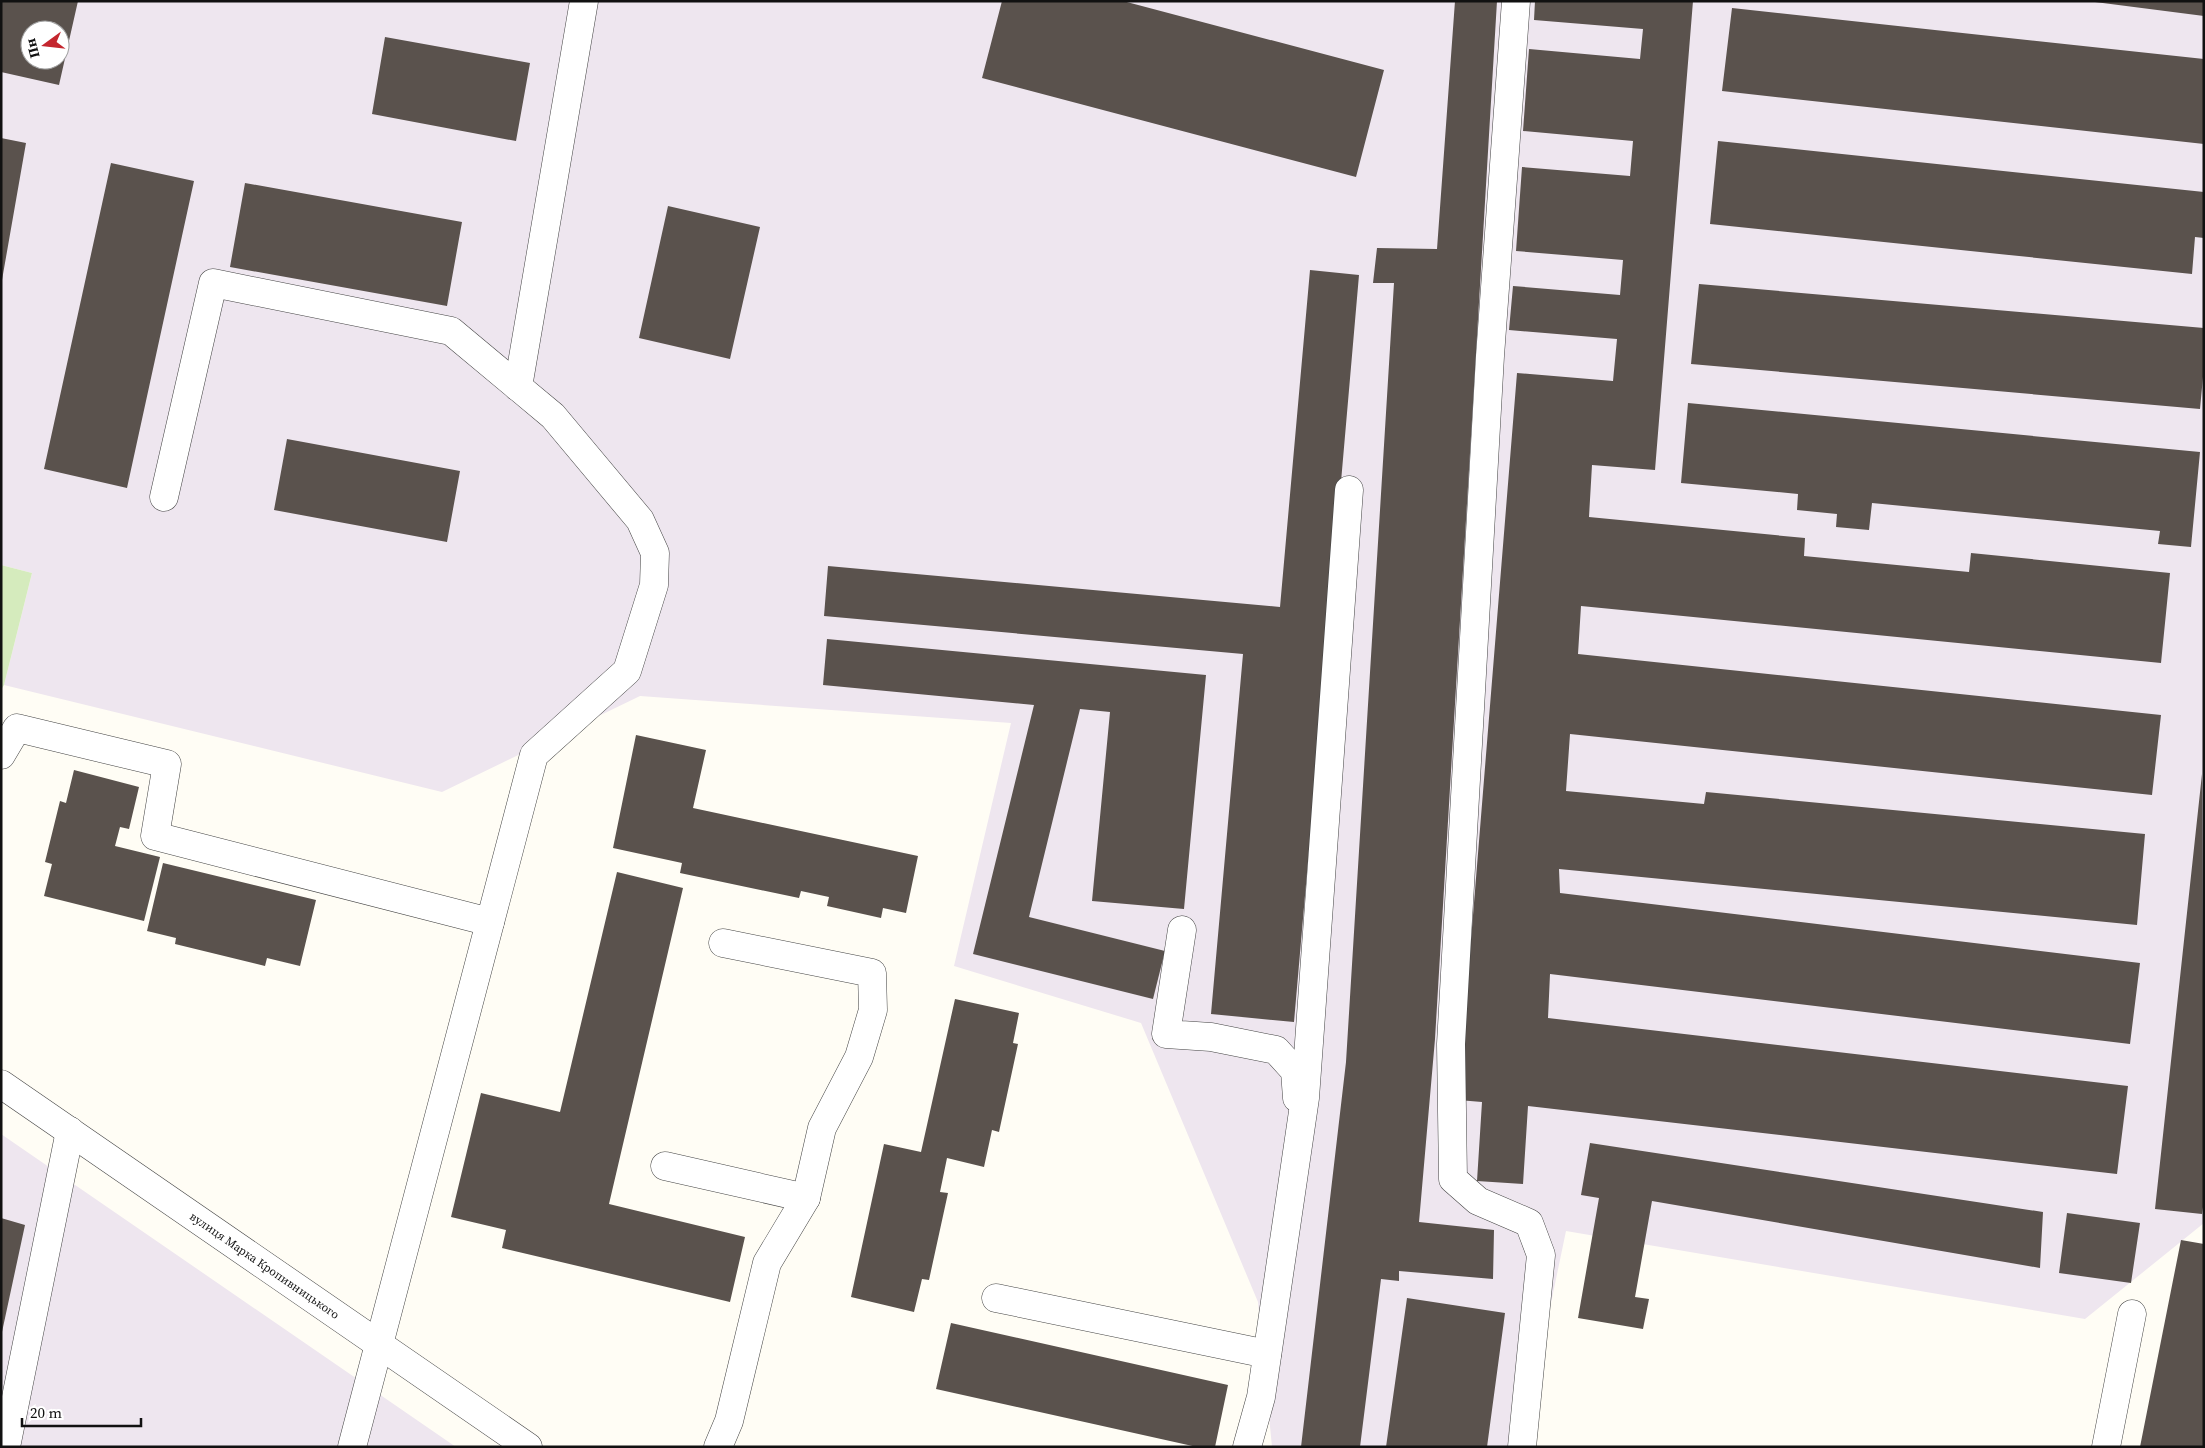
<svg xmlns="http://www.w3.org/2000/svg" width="2205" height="1448" font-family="'Source Serif 4',serif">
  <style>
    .industrial { fill: #eee6ef; fill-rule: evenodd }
    .green { fill: #d5ebbd }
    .building { fill: #5a524d; fill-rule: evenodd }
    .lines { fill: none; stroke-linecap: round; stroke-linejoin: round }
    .minor-casing { stroke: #444; stroke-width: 29 }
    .minor { stroke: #fff; stroke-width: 28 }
    .labels { text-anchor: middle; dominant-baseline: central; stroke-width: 5; stroke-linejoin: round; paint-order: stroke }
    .street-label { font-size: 12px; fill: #111; stroke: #fff }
  </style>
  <rect width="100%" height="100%" fill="#fffdf5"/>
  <path class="industrial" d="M1,1H2204V1223L2085,1319L1566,1231L1521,1447H1272L1258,1302L1141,1023L954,966L1011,723L640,696L442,792L4,685L32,573L1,565ZM30,30H60V60H30Z
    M1,1134L456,1447H1Z"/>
  <path class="green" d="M1,565L32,573L4,685L1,690Z"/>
  <path class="building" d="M1,1H78L59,85L1,72ZM30,30H60V60H30Z
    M1002,1H1123L1384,70L1356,177L982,78Z
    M1455,1H1497L1435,1039L1419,1222L1494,1230L1493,1279L1399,1271V1281L1381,1279L1360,1447H1301L1346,1062L1394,283H1373L1377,248L1437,249Z
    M1535,1H1693L1655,470L1592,465L1589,517L1805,538L1804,556L1969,572L1971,553L2170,573L2161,663L1581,606L1578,654L2161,715L2152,795L1570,734L1566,791L1704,804L1706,792L2145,834L2137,925L1559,869L1560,893L2140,963L2130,1044L1550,974L1548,1018L2128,1086L2117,1174L1528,1106L1523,1184L1477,1181L1482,1102L1458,1100L1517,373L1613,381L1617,339L1509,330L1513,286L1620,295L1623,260L1516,251L1522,167L1630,176L1633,141L1523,131L1529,49L1640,59L1643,29L1534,20Z
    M2095,1H2204V16L2095,2Z
    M1732,8L2204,59V144L1722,91Z
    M385,37L530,63L516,141L372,114Z
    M1,138L26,143L2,280H1Z
    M1718,141L2204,192V238L2195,237L2192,274L1710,224Z
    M111,163L194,181L127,488L44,469Z
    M245,183L462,222L447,306L230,267Z
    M668,206L760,227L730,359L639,338Z
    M1310,270L1359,275L1294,1022L1211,1014L1243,654L824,616L828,566L1280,607Z
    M1699,284L2204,328V366L2200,409L1691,364Z
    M1688,403L2200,452L2191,547L2158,544L2160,531L1872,503L1869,530L1836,527L1837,514L1797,510L1798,494L1681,483Z
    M287,439L460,471L447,542L274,510Z
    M827,639L1206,675L1184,909L1092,901L1110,712L1080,709L1029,917L1165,951L1153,999L973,954L1034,705L823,685Z
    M636,735L706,750L693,808L918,856L906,913L883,908L881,918L827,906L829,897L801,891L799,898L680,873L682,863L613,848Z
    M74,770L139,787L129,829L120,827L115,846L160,857L144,921L44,896L52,864L45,862L60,801L66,803Z
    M2202,774L2204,1200L2202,1214L2155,1209Z
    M163,863L316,900L300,966L267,958L265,966L175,944L176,938L147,931Z
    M617,872L683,888L609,1204L745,1237L730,1302L502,1248L506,1230L451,1217L481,1093L560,1112Z
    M955,999L1019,1013L1013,1043L1018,1044L999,1132L992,1130L984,1167L947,1158L940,1192L948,1193L929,1280L922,1279L914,1312L851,1297L884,1144L921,1152Z
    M1590,1143L2043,1212L2040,1268L1652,1201L1635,1297L1649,1299L1643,1329L1578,1318L1599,1198L1581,1195Z
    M2067,1213L2140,1223L2131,1283L2059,1273Z
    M1,1218L25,1225L2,1332H1Z
    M2181,1240L2204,1244V1447H2140Z
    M1407,1298L1505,1313L1487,1447H1386Z
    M951,1323L1228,1385L1215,1447H1197L936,1389Z"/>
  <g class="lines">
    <g class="minor-casing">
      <g id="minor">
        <path d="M1516,1L1490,356L1451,1044L1453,1179L1478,1201L1529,1223L1541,1255L1522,1447"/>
        <path d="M518,387L584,1"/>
        <path d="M164,497L213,283L451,331L553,416L640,520L655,553L654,585L627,671L534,755L352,1447"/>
        <path d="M1,755L17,728L167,764L155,836L490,922"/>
        <path d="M1182,930L1166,1034L1211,1037L1276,1050L1295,1071L1297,1098"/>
        <path id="s1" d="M1,1084L528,1447"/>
        <path d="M665,1166L806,1198"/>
        <path d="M996,1298L1267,1354"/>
        <path d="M6,1447L70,1131"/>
        <path d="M718,1447L729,1421L767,1263L806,1198L822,1128L859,1057L873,1010L872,973L723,943"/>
        <path d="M1247,1447L1261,1397L1305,1098L1349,490"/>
        <path d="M2106,1447L2132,1314"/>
      </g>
    </g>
    <use href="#minor" class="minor"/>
  </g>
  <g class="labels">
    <g class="street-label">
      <text stroke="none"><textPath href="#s1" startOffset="320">вулиця Марка Кропивницького</textPath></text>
    </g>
  </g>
  <rect width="2205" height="1448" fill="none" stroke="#111111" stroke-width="5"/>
  <g transform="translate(45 45) rotate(255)"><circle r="24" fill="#ffffff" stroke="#a0a0a0"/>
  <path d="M0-4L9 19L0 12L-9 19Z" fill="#c4262e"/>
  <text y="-8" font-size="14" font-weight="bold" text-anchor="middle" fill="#111111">Пн</text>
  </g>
  <path d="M22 1418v8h119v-8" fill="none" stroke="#111111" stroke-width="2.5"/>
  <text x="30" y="1418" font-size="15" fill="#111111" stroke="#ffffff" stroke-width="4" paint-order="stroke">20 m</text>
</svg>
